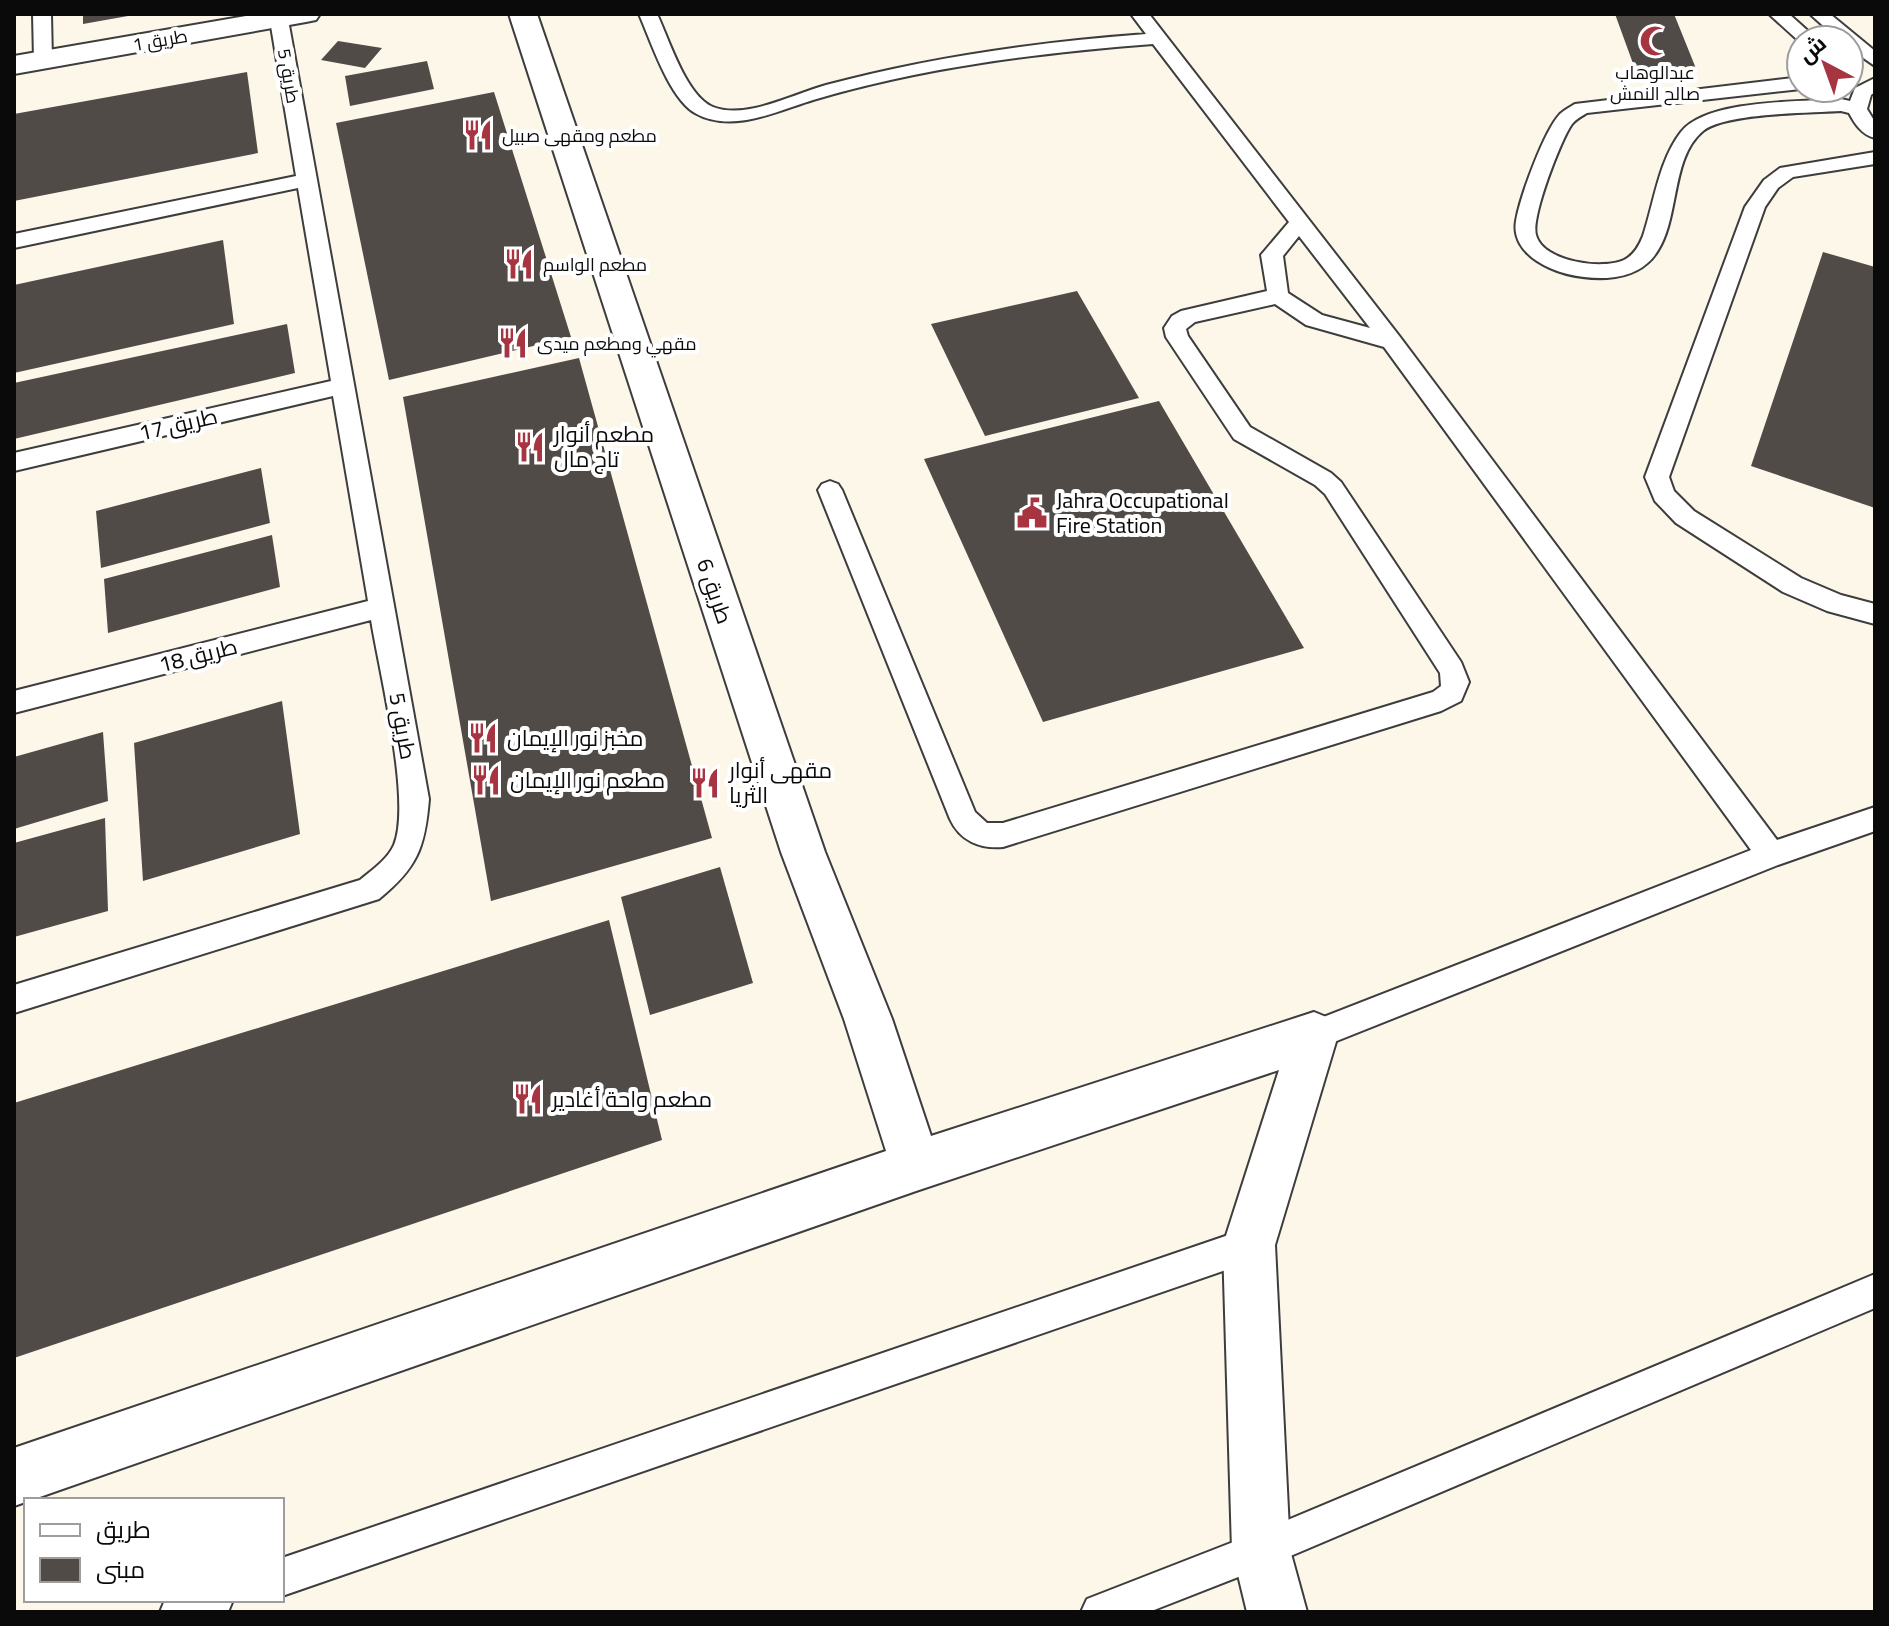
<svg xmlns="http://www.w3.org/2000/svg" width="1889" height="1626" font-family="Georgia,Cairo,serif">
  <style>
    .building { fill: #514b48 }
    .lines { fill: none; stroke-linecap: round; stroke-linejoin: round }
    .lane-casing { stroke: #3d3d3d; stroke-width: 4 }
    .street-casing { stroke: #3d3d3d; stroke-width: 4 }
    .lane { fill: #fff; fill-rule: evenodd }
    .street { fill: #fff; fill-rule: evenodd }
    .labels { text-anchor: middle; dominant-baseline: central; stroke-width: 8; stroke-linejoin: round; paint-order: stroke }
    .far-street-label { font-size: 18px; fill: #0a0a0a; stroke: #fff }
    .far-poi-label { font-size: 18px; fill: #0a0a0a; stroke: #fff; text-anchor: start }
    .street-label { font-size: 22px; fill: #0a0a0a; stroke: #fff }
    .poi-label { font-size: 22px; fill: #0a0a0a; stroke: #fff; text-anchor: start }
  </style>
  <rect width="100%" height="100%" fill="#fcf7e9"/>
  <path class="building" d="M83,14H128V16L83,24Z
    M1615,14H1674L1697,71L1635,69Z
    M338,41L382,48L365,68L321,60Z
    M427,61L434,89L350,106L345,76Z
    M247,72L258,153L14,201V114Z
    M494,92L571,337L389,380L336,123Z
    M223,240L234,324L14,373V285Z
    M1823,252L1875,267V508L1751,466Z
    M1077,291L1139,398L985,436L931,324Z
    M287,324L295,373L14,439V383Z
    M579,358L712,838L491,901L403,397Z
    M1159,401L1304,648L1043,722L924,459Z
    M261,468L270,523L101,568L96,511Z
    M272,535L280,587L108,633L104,579Z
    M282,701L300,834L143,881L134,743Z
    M103,732L108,801L14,829V757Z
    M105,818L108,911L14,937V843Z
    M720,867L753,983L650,1015L621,897Z
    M609,920L662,1140L14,1358V1103Z"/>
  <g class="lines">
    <g class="lane-casing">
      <path id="lane" d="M33,14H51L52,60L50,64H36L34,60Z
        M269,14H287L429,799C425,848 417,868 379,899L14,1013V985L360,880C372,870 388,859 394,845C412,802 379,670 371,620L14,713V691L368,601L333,396L14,471V453L331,381L298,188L14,248V234L296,176Z
        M639,14H657C669,39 686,96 713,107C746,120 793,94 826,85C931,57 1037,42 1146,34L1131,14H1149L1400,337L1777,840L1875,807V831L1778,865L1314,1050L1303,1045L1299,1035L1303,1025L1751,850L1384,347L1306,325L1275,304L1195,322L1186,329L1188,336L1250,427L1331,473L1341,482L1461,662L1469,682L1461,701L1441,711L1003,847C980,849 960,841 950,819L818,490L822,484L830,481L838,484L842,490L975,812L987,823H1003L1433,692L1441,686L1440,673L1325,494L1315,485L1234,439L1166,337L1164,328L1172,316L1181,311L1267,291L1261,255L1289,222L1153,44C1038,53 924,67 813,100C777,111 732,134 695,113C669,98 651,41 639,14ZM1299,236L1370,328L1322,315L1288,293L1283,256Z
        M1769,14H1789L1818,40H1801V43Z
        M1810,14H1830L1875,51V66L1849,48V40H1839Z
        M1801,77V88H1804L1801,89L1587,113C1582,116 1576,119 1572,124C1561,139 1531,217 1536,235C1543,262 1603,270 1624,260C1634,255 1639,246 1643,236C1654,203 1659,160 1681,132C1707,99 1801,102 1841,99L1850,101L1855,88L1875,78V92L1871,95L1867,109L1875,122V138C1862,135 1855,124 1849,113L1841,111C1810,113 1725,113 1703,131C1657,169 1695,272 1607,278C1583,279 1557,274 1537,261C1523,252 1513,238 1516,221C1520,197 1544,131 1560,114C1564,110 1570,107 1575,104Z
        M1875,152V164L1793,177L1778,188L1765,207L1669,477L1674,491L1694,511L1801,578L1841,595L1875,604V624L1827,611L1783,592L1676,523L1655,501L1645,477L1745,207L1764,180L1780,168Z
        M1249,1228L1261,1233L1266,1245L1261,1257L1249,1262L282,1596V1558Z
        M1875,1274V1308L1274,1563L1149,1612H1081L1087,1599L1259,1532Z
        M165,1600H233L228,1612H160Z"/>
    </g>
    <g class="street-casing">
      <path id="street" d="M257,14H320L316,20L306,22L14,74V56Z
        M509,14H537L825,852L892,1019L931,1136L1314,1012L1331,1019L1338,1035L1275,1245L1290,1550L1307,1612H1247L1232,1550L1223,1245L1279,1070L916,1191L14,1506V1448L886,1151L844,1019L781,852Z"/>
    </g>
    <use href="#lane" class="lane"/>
    <use href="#street" class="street"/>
  </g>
  <defs>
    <g id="mosque-bare" transform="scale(2.4)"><path d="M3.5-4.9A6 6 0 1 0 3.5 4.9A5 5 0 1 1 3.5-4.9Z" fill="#a73441" stroke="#fff" stroke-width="2.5" paint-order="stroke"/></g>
    <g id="restaurant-bare" transform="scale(2.4)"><path d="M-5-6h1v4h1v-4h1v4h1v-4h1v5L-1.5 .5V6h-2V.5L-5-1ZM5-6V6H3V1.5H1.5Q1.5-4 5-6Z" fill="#a73441" stroke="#fff" stroke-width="2.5" paint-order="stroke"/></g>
    <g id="civic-bare" transform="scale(2.4)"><path d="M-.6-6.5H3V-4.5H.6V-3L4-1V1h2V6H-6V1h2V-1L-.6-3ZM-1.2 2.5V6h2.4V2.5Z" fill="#a73441" stroke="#fff" stroke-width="2.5" paint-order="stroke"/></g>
  </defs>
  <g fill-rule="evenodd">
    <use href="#mosque-bare" x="1655" y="41"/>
    <use href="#restaurant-bare" x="478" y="135"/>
    <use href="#restaurant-bare" x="519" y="264"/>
    <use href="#restaurant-bare" x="513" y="343"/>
    <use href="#restaurant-bare" x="530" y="447"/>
    <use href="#civic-bare" x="1032" y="513"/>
    <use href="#restaurant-bare" x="483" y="738"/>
    <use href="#restaurant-bare" x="486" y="780"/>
    <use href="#restaurant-bare" x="705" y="783"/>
    <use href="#restaurant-bare" x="528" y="1099"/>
  </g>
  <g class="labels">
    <g class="far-street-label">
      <text transform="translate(160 40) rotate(-10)">طريق 1</text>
      <text transform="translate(289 76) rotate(80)">طريق 5</text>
    </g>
    <g class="far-poi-label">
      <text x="1655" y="72" text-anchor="middle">عبدالوهاب<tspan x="1655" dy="21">صالح النمش</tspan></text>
      <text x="502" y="135">مطعم ومقهى صبيل</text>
      <text x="543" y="264">مطعم الواسم</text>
      <text x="537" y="343">مقهي ومطعم ميدى</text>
    </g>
    <g class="street-label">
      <text transform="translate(178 424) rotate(-13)">طريق 17</text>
      <text transform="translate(715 591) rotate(71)">طريق 6</text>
      <text transform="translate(198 655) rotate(-14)">طريق 18</text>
      <text transform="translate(403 726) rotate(80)">طريق 5</text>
    </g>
    <g class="poi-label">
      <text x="554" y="434">مطعم أنوار<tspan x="554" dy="25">تاج مال</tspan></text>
      <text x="1056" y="500">Jahra Occupational<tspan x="1056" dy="25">Fire Station</tspan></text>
      <text x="507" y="738">مخبز نور الإيمان</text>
      <text x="729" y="770">مقهى أنوار<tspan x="729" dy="25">الثريا</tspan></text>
      <text x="510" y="780">مطعم نور الإيمان</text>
      <text x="552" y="1099">مطعم واحة أغادير</text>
    </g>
  </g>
  <rect width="1889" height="1626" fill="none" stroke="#0a0a0a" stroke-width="32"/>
  <rect x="24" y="1498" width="260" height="104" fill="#ffffff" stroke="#9d9d9d" stroke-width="2"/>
  <rect x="40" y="1524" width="40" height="12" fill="#ffffff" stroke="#9d9d9d" stroke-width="2"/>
  <text x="96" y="1538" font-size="24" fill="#0a0a0a">طريق</text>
  <rect x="40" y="1558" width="40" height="24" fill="#514b48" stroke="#9d9d9d" stroke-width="2"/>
  <text x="96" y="1578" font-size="24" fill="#0a0a0a">مبنى</text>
  <g transform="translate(1825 64) rotate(319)"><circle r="38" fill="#ffffff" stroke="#9d9d9d" stroke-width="2"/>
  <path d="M0-6L14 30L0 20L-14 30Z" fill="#a73441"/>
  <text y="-12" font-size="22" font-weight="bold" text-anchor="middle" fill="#0a0a0a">ش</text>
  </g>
</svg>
